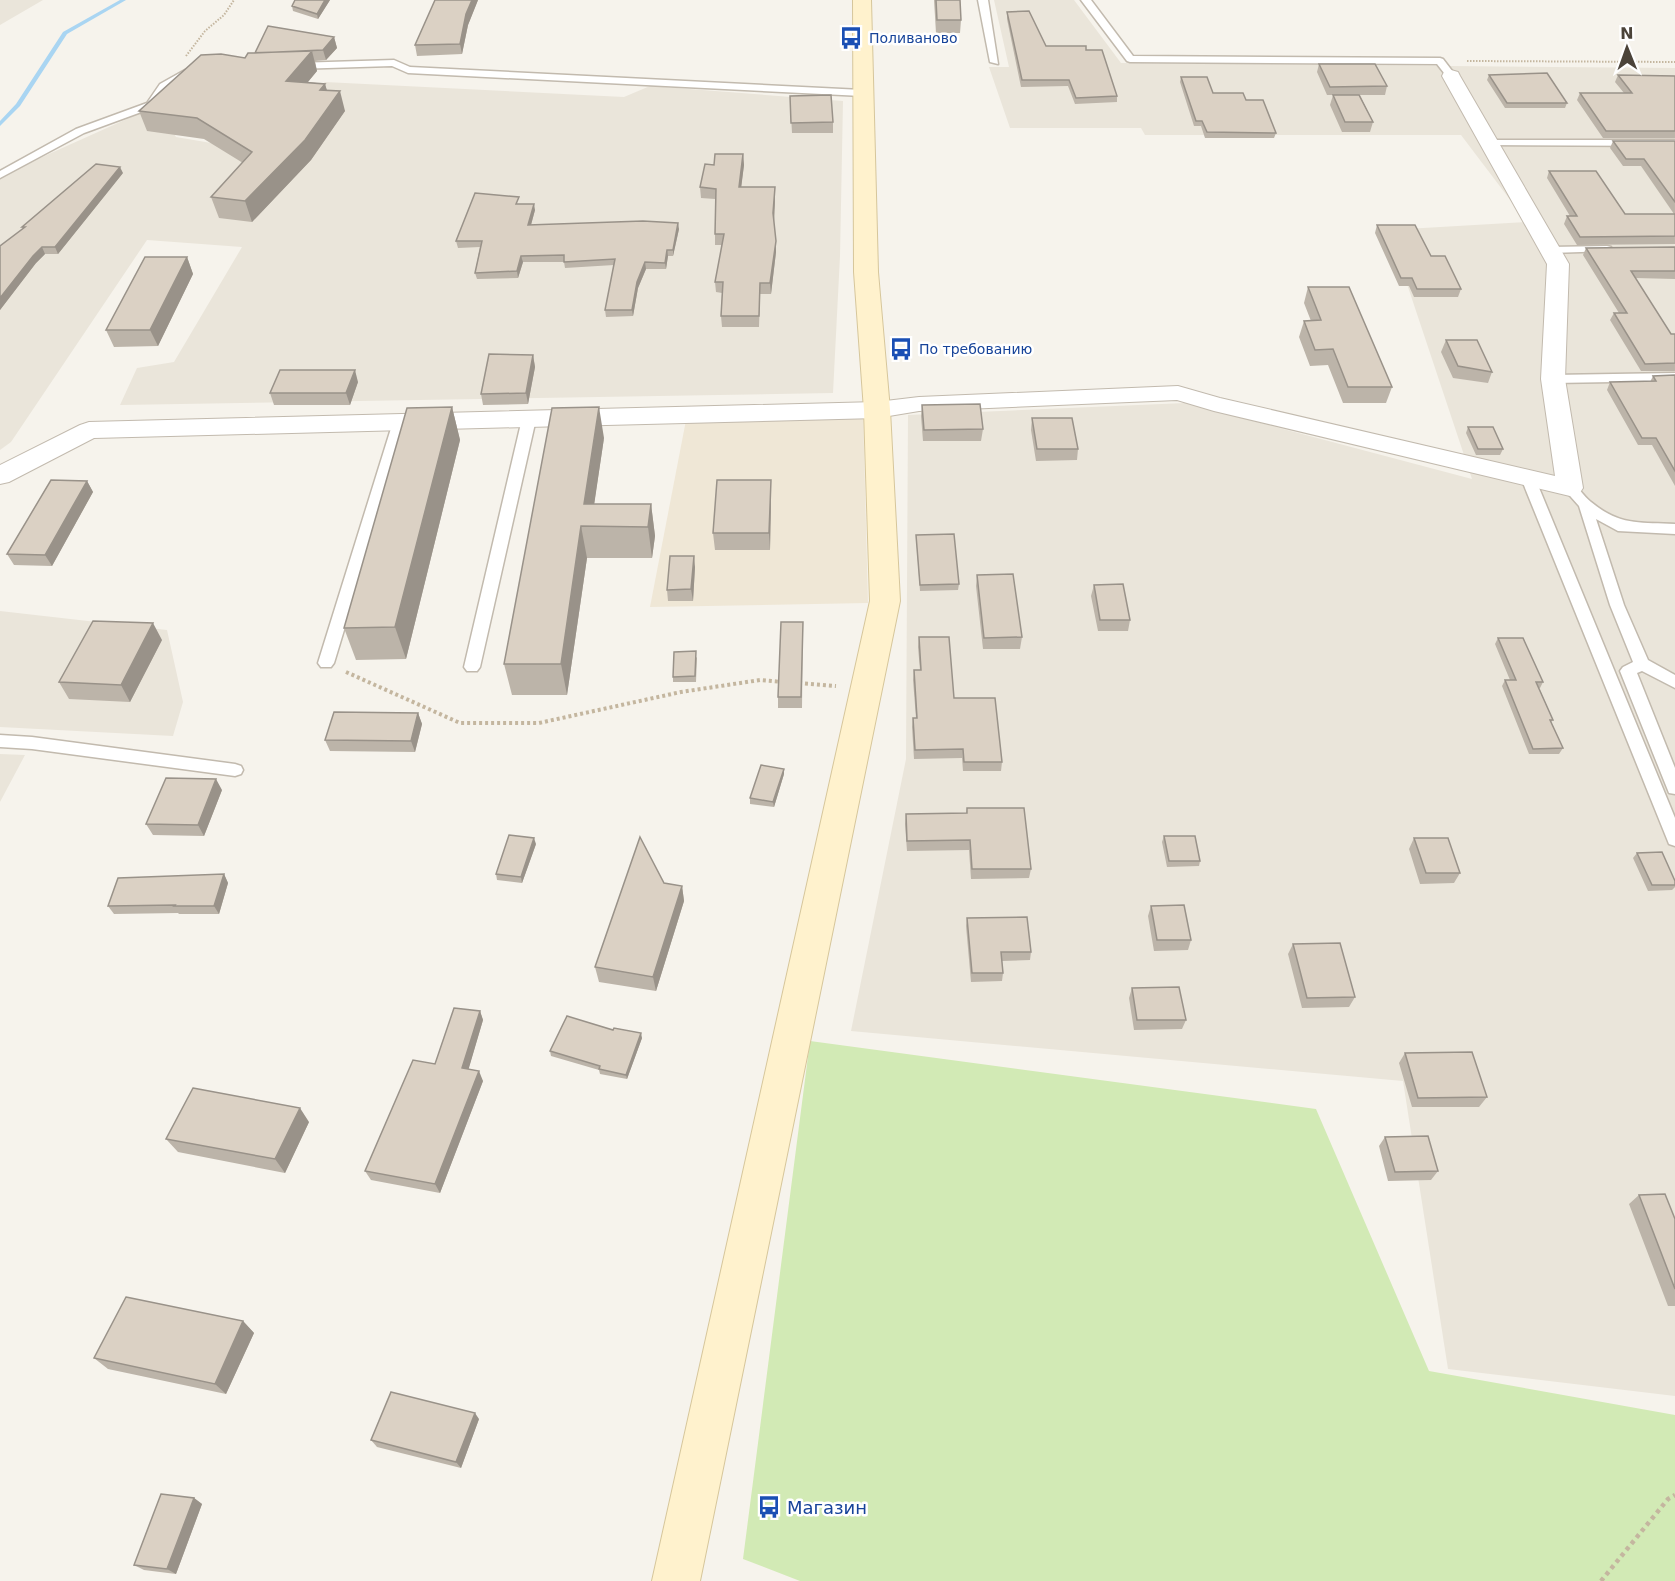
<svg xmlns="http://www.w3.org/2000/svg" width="1675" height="1581" font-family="'DejaVu Sans',sans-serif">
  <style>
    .residential { fill: #eae5da }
    .education { fill: #efe7d6 }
    .green { fill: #d2eab5 }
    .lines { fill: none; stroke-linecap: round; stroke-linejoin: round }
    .stream { fill: #a9d5f2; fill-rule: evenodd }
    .lane-casing { stroke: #c2baae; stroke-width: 3 }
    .street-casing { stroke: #c2baae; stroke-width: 2 }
    .secondary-casing { stroke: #d6c69b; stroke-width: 2 }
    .path-far2 { stroke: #c4b69f; stroke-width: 2; stroke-dasharray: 1.5 1.5; stroke-linecap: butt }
    .path-far1 { stroke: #c4b69f; stroke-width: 4; stroke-dasharray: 3 3; stroke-linecap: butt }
    .path { stroke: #c4b69f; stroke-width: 4.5; stroke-dasharray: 4 4; stroke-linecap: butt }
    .lane { fill: #fff; fill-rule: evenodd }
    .street { fill: #fff; fill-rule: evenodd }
    .secondary { fill: #fff2cd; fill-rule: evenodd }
    .wall { fill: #bcb4a9 }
    .shaded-wall { fill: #999289 }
    .building { fill: #dbd1c4; stroke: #999289; stroke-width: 1.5 }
    .labels { text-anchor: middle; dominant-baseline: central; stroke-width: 5; stroke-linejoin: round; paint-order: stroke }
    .far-transit-label { font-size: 14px; fill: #164399; stroke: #fff; text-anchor: start }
    .near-transit-label { font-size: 18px; fill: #164399; stroke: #fff; text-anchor: start }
  </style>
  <rect width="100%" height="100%" fill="#f6f3ec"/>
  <path class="residential" d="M0,0H43L0,25Z
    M994,0H1074L1121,63L1675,68V1396L1448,1369L1403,1081L851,1031L906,759L908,415L1185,403L1472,479L1389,230L1527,222L1461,135H1145L1141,128H1010L989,67H1009Z
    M325,82L624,97L650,86L843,101L840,256L833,393L120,405L137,368L174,362L242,247L147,240L11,442L0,450V176L158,105L176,137L217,144L273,124Z
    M0,611L167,630L183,702L173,736L0,727Z
    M0,754L25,755L0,802Z"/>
  <path class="education" d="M863,411L868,603L650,607L687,415Z"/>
  <path class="green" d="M810,1041L1316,1109L1429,1371L1675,1415V1581H800L743,1559Z"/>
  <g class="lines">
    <path class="stream" d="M120,0H126L67,34L20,106L0,126V121L16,104L63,32Z"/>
    <g class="lane-casing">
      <path id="lane" d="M978,0H988L998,64L990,62Z
        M1081,0H1091L1133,56L1440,58L1443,59L1456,76L1448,78L1437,64L1130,62L1127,61Z
        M394,60L410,67L862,90L867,93L862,96L408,73L392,66L295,69L290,66L295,63Z
        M185,70L193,72L168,88L155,107L84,133L0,178V171L76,129L147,103L160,84Z
        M1490,140H1675V146L1486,145V141Z
        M1607,246L1611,247V251L1551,253L1545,250L1551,247Z
        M1675,373V381L1553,383L1547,379L1553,375Z
        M529,415L536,419L480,667L477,671H467L464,667L522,419Z
        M400,418L407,422L334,663L331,667H321L318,663L393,422Z
        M1528,474L1535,478L1675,818V846L1669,844L1667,839L1521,478Z
        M1570,484C1579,486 1583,496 1591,502C1620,526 1639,522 1675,524V534L1618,531L1596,519L1624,605L1648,660L1675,675V688L1642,671L1637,673L1675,768V794L1669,793L1667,788L1620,671L1623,667L1633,662L1610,605L1579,506L1563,488Z
        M0,735L32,737L235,764L241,766L243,770L241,774L235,776L32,749L0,747Z"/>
    </g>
    <g class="street-casing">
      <path id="street" d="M1451,70L1458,72L1460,76L1569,264L1565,379L1583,488L1579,494L1570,496L1214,411L1177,400L919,411L877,418L94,438L9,482L0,484V465L80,425L89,422L877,402L919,397L1178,386L1220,398L1555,476L1541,379L1547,264L1442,76L1444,72Z"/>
    </g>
    <g class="secondary-casing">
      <path id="secondary" d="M853,0H871L878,272L890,410L900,601L700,1581H652L870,601L864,410L854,272Z"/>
    </g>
    <path class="path-far2" d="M186,56L205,31L224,15L234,0
      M1467,61L1675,62"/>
    <path class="path-far1" d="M346,672L460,723H539L681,692L760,680L782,682
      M799,683L836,686"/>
    <path class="path" d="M1601,1581L1668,1499L1675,1495"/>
    <use href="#lane" class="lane"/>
    <use href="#street" class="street"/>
    <use href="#secondary" class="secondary"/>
  </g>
  <path class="wall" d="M330,0L318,19L293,11L292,6Z
    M435,0H478L468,25L462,54L417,56L415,45Z
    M934,0H960L961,20L960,33H936Z
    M1007,12L1046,46L1086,50L1117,96V102L1075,104L1068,86L1021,87L1007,19Z
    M334,37L337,48L326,60L315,61L317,71L308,82L325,84L327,91L345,111L311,160L252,222L219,218L211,197L243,163L204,139L147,131L139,111L255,53Z
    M1319,64L1387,86L1385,95H1360L1373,122L1370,132H1342L1330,105L1333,95H1327L1317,72Z
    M1489,75L1567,103L1565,108H1505L1487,80Z
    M1618,75L1675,76V138H1603L1577,100L1580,93H1624L1615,82Z
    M1181,77L1213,93L1276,133L1274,138H1205L1201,126H1194L1180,82Z
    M790,96L833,122V133H792Z
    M1613,141H1675V244L1577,245L1564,224L1567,216H1570L1547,178L1549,171L1625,214H1674L1641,166H1623L1610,148Z
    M743,154L744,165L741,187L775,197L774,220L776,252L771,294H760L759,327H722L721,316L722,293L716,292L715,282L722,245H715V199L701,198L700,187L714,165Z
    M123,173L58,254H45L36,263L0,310V246L23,229L22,227Z
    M520,204L535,210L531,225L679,229L673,256H668L666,269H646L638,288L633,316L606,317L605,310L614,265L565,268L564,262H523L518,278L477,279L475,273L480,247L458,248L456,241Z
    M1377,225L1431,256L1461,289L1458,297H1414L1409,286H1399L1375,233Z
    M1675,247V279L1635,278L1671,334H1675V371H1641L1610,320L1614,313H1619L1583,255L1586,248Z
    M187,257L193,274L158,346L114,347L106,330Z
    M1308,287L1392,387L1386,403H1343L1328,365L1310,366L1299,337L1304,321H1311L1304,303Z
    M1446,340L1492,372L1488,383L1453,378L1441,352Z
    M533,355L535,367L528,404L483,405L481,394Z
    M1675,375V486L1652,445H1638L1607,390L1610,382H1650L1653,376Z
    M358,382L350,405H274L270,393Z
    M922,405L983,429L981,441H923L921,416Z
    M452,407L460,440L406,659L356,660L344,628Z
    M1032,418L1078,449L1077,460L1036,461L1031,430Z
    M1468,427L1503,449L1500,455H1476L1466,433Z
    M604,438L594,504H651L655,536L652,558H587L567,695H512L504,664Z
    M771,480V497L770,550H715L713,533Z
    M87,481L93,492L52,566L14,565L7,554Z
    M916,535L959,584L958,590L920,591Z
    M695,567L693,601H668L667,590Z
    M977,575L1022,637L1020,649H983L976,586Z
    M1094,585L1130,620L1128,631H1098L1091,596Z
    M803,622L802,708H778V697Z
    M919,637L954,698L1002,762L1001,771H963L962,758L914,759L912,727L913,718H916L913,680L914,670H920L918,647Z
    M1498,638L1543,682L1540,688H1539L1553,720L1551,722L1563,748L1559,754H1529L1502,686L1505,680H1510L1495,644Z
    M162,640L130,702L69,699L59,682Z
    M697,657L696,682H673V677Z
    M418,713L422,724L415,752L330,751L325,740Z
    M784,774L774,807L750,804V798Z
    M222,790L204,836L153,835L146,824Z
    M967,808L1031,869L1029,878L971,879L969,850L907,851L905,824L906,814L966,813Z
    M1164,836L1200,861L1199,866L1167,867L1162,842Z
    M1414,838L1460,873L1454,883L1420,884L1409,849Z
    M536,844L522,883L497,880L496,874Z
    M1637,853L1675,881V887L1672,890L1648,891L1633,858Z
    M224,874L228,883L219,914H179L178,913L114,914L108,906Z
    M664,883L682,886L684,901L656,991L599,982L595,967Z
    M1151,906L1191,940L1188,950L1154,951L1148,916Z
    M967,918L1031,952L1030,960L1002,961L1003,973L1002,981L971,982L966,926Z
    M1293,944L1355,997L1349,1007L1302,1008L1288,954Z
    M1132,988L1186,1020L1182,1029L1134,1030L1129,998Z
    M480,1011L483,1020L468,1070L483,1081L440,1193L371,1180L365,1171L435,1064Z
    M642,1038L627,1079L600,1074L599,1070L551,1056L550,1051Z
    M1405,1053L1487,1097L1479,1107H1412L1399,1063Z
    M309,1122L285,1173L178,1152L166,1139Z
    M1385,1137L1438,1171L1431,1180L1388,1181L1379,1146Z
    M1639,1195L1675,1219V1306H1668L1629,1204Z
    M243,1321L254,1333L226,1394L108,1369L94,1358Z
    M479,1419L461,1468L377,1447L371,1440Z
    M194,1498L202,1504L176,1574L144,1570L134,1565Z"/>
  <path class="shaded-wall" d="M325,0H330L318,19L317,14Z
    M472,0H478L468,25L462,54L460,44L466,14Z
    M334,37L337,48L326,60L323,50Z
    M312,51L317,71L292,101L286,81Z
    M325,84L331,104L340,91L345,111L311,160L252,222L245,201Z
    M743,154L744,165L740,197L739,187Z
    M120,167L123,173L58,254L55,247Z
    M775,187V197L774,223L773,213Z
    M534,204L535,210L529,232L528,225Z
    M678,223L679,229L673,256V250Z
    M776,241V252L771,294L770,283Z
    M42,247L45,254L36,263L0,310V298L33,256Z
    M667,250L668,256L666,269L665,263Z
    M521,256L523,262L518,278L517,271Z
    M187,257L193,274L158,346L150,330Z
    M645,262L646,269L638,288L633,316L632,310L637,282Z
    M533,355L535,367L528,404L526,393Z
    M355,370L358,382L350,405L346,393Z
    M452,407L460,440L406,659L395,627Z
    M599,407L604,438L591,526L584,504Z
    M771,480V497L770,550L769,533Z
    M87,481L93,492L52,566L45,555Z
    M651,504L655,536L652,558L648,527Z
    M581,526L587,558L567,695L561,664Z
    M694,556L695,567L693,601L691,589Z
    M153,623L162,640L130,702L121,685Z
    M418,713L422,724L415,752L411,741Z
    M784,769V774L774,807L773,802Z
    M216,779L222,790L204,836L198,825Z
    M534,838L536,844L522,883L521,877Z
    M224,874L228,883L219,914L214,906Z
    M682,886L684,901L656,991L653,977Z
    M480,1011L483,1020L466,1078L462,1068Z
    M641,1033L642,1038L627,1079L626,1075Z
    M479,1071L483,1081L440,1193L435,1184Z
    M300,1108L309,1122L285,1173L275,1159Z
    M243,1321L254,1333L226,1394L215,1384Z
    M475,1413L479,1419L461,1468L456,1462Z
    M194,1498L202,1504L176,1574L167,1569Z"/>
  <path class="building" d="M295,0H325L317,14L292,6Z
    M435,0H472L466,14L460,44L415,45Z
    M936,0H960L961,20H937Z
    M1029,11L1046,46H1086V50H1102L1117,96L1076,98L1069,80H1022L1007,12Z
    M268,26L334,37L323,50L255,53Z
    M312,51L286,81L325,84L320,90L340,91L305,140L245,201L211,197L252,152L197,118L139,111L201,55L221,54L245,58L248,53Z
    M1319,64H1375L1387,86L1330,87Z
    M1547,73L1567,103H1507L1489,75Z
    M1618,75L1675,76V131H1606L1580,93H1632Z
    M1181,77H1207L1213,93H1243L1246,100H1263L1276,133L1207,132L1202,121H1196Z
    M831,95L833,122L791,123L790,96Z
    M1333,95H1359L1373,122H1345Z
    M1613,141H1675V202L1644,159H1626Z
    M715,154H743L739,187H775L773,213L776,241L770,283H760L759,316H721L723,282H715L724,234H715L716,189L700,187L705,164L714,165Z
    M96,164L120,167L55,247H42L33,256L0,298V246L25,227H22Z
    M1549,171H1596L1625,214H1675V236L1580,237L1567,216H1577Z
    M475,193L519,197L516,204H534L528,225L643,221L678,223L673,250H667L665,263L645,262L637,282L632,310H605L615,259L564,262V255L521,256L517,271L475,273L482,241H456Z
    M1377,225H1415L1431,256H1445L1461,289H1417L1412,278H1401Z
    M1675,247V271H1631L1671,334H1675V363L1645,364L1614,313H1627L1586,248Z
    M145,257H187L150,330H106Z
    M1308,287H1349L1392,387H1348L1333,349L1315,350L1304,321L1321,320Z
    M1446,340H1477L1492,372L1458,366Z
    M489,354L533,355L526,393L481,394Z
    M280,370H355L346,393H270Z
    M1675,375V471L1656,438H1642L1610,382L1656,381L1653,376Z
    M980,404L983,429L924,430L922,405Z
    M452,407L395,627L344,628L407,408Z
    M599,407L584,504H651L648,527L581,526L561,664H504L552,408Z
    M1032,418H1072L1078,449H1037Z
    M1468,427H1493L1503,449H1478Z
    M51,480L87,481L45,555L7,554Z
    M717,480H771L769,533H713Z
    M954,534L959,584L920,585L916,535Z
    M670,556H694L691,589L667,590Z
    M1013,574L1022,637L984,638L977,575Z
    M1123,584L1130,620H1100L1094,585Z
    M93,621L153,623L121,685L59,682Z
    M781,622H803L801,697H778Z
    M919,637H949L954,698H995L1002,762H964L963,749L915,750L913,718H917L914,670H921Z
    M1498,638H1523L1543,682H1536L1553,720H1550L1563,748L1533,749L1505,680H1516Z
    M696,651L695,676L673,677L674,652Z
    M334,712L418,713L411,741L325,740Z
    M761,765L784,769L773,802L750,798Z
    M166,778L216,779L198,825L146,824Z
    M967,808H1024L1031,869H972L970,840L907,841L906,814L967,813Z
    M509,835L534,838L521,877L496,874Z
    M1164,836H1195L1200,861H1169Z
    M640,837L664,883L682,886L653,977L595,967Z
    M1414,838H1448L1460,873H1426Z
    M1662,852L1675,881V885H1652L1637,853Z
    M224,874L214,906H174L175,905L108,906L118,878Z
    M1184,905L1191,940H1157L1151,906Z
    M1027,917L1031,952H1001L1003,973H972L967,918Z
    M1340,943L1355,997L1307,998L1293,944Z
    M1179,987L1186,1020H1137L1132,988Z
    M454,1008L480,1011L462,1068L479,1071L435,1184L365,1171L413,1060L435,1064Z
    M567,1016L613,1030L614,1028L641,1033L626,1075L599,1069L600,1066L550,1051Z
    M1472,1052L1487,1097L1418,1098L1405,1053Z
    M193,1088L300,1108L275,1159L166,1139Z
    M1428,1136L1438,1171L1395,1172L1385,1137Z
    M1665,1194L1675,1219V1289L1639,1195Z
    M126,1297L243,1321L215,1384L94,1358Z
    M391,1392L475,1413L456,1462L371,1440Z
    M161,1494L194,1498L167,1569L134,1565Z"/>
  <defs>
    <g id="bus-bare" transform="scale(1.8)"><path d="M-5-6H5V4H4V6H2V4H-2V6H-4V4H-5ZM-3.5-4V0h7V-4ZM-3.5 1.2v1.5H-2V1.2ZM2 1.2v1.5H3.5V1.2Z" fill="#1a4fb4" stroke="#fff" stroke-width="2.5" paint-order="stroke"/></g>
  </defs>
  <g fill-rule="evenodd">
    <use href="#bus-bare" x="851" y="38"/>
    <use href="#bus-bare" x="901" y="349"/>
    <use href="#bus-bare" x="769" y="1507"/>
  </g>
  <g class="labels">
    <g class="far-transit-label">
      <text x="869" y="38">Поливаново</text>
      <text x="919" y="349">По требованию</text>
    </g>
    <g class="near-transit-label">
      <text x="787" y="1507">Магазин</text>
    </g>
  </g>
  <g transform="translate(1627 48) rotate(359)" stroke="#ffffff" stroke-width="4.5" paint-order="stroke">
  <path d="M0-4.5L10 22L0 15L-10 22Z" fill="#4b4339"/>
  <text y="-9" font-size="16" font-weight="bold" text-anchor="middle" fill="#4b4339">N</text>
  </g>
</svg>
